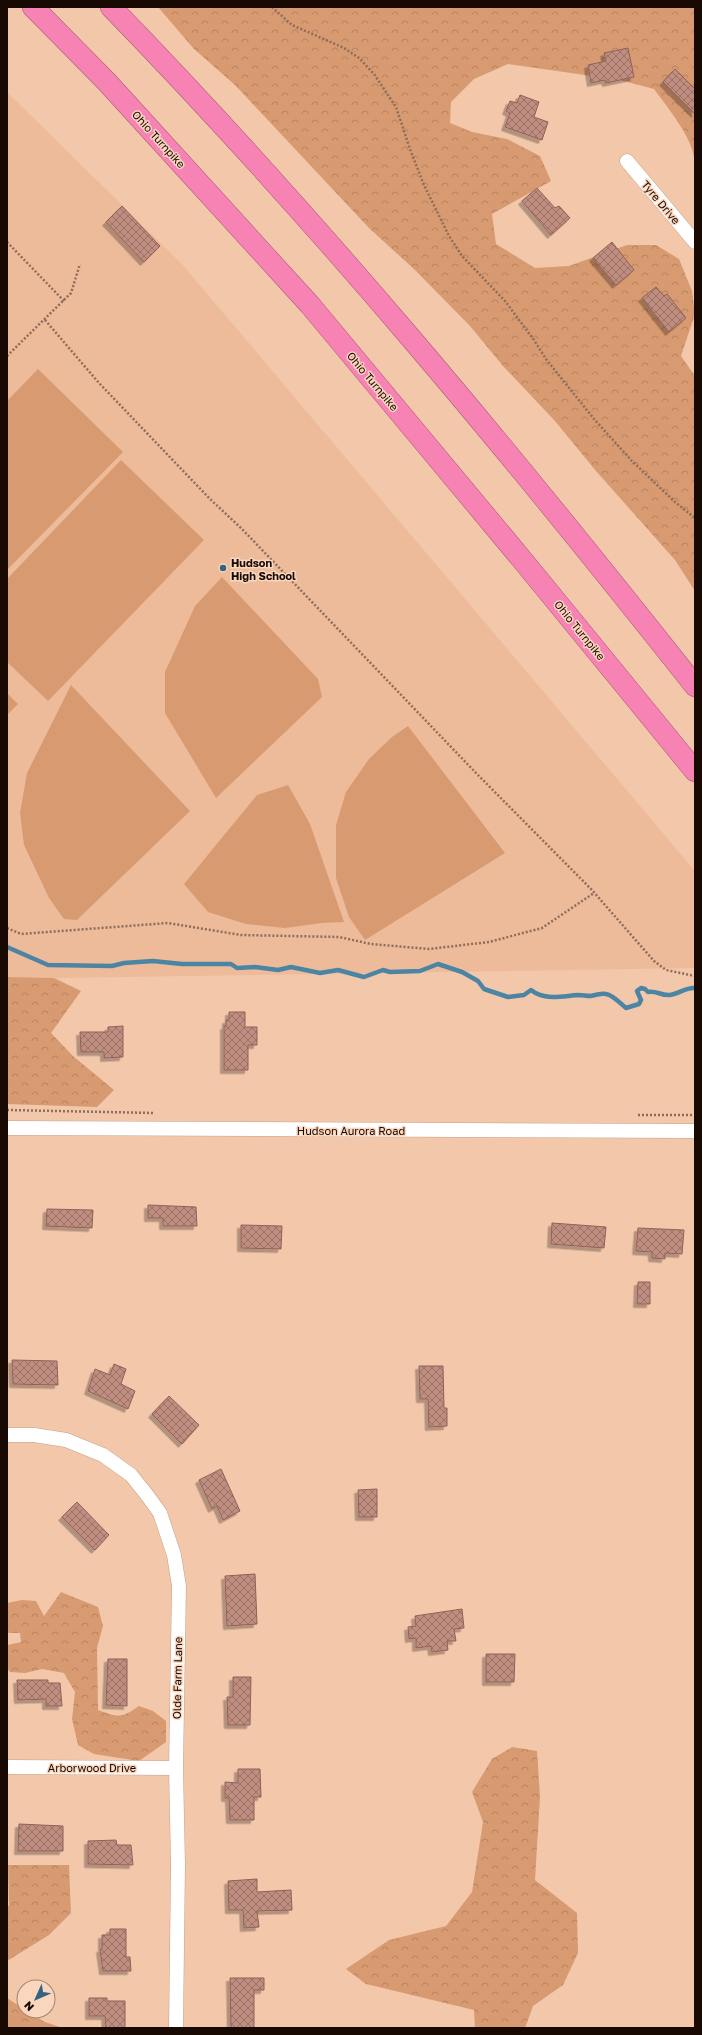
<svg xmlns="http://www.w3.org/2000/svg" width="702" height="2035" font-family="'Golos Text',sans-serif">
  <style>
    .built { fill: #eebb9a }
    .forest { fill: url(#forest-crowns) }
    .park { fill: #d89a70 }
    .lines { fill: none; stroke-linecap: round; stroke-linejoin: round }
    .stream { stroke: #4c85a4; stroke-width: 4.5 }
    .building { fill: url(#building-cross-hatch); stroke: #906156; filter: url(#shadow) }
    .minor-casing { stroke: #ca9f83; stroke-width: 15 }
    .highway-casing { stroke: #a95876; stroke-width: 22 }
    .path { stroke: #8c6d5b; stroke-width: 2.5; stroke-dasharray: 2 2; stroke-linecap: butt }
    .minor { stroke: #fff; stroke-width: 14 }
    .highway { stroke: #f783b4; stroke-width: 21 }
    .poi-dot { fill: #306481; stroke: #fad6bf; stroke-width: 1.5 }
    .labels { text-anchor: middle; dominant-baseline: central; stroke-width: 3; stroke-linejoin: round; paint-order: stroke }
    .street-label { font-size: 11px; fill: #180902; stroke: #fad6bf }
    .poi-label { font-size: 11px; font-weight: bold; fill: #180902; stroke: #fad6bf; text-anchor: start }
  </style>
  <defs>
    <pattern id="forest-crowns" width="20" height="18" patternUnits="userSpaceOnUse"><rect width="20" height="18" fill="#d89a70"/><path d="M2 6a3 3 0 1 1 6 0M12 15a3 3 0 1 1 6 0" fill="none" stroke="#b9835f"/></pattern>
    <pattern id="building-cross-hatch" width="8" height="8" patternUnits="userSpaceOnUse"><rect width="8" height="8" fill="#c08e81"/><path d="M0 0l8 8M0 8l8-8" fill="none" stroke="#9b7267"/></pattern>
    <filter id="shadow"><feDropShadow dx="-3.5" dy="3.5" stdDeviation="0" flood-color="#0004"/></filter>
  </defs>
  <rect width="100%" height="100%" fill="#f3c7aa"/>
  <path class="built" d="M7,92L182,264L695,871V968L57,978L7,977Z"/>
  <path class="forest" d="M158,7H695V162C692,136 669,110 654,89L620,80L508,64L474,79L451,102L450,123L472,132L507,139L540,156L551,181L492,214L496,244L535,268L569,266L627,245H656L679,259L692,291L695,314L681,356L695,376V591L675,560L596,471L555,421L503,366L470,326L415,270L369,228L235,85L194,49Z
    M7,977L54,978L81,991L51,1033L73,1056L114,1090L97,1107L7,1104Z
    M61,1592L98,1607L103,1626L97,1648L98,1710C117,1717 121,1719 139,1706L153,1711L166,1721V1742L139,1761L94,1754L78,1745L72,1719L75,1692L64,1673L42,1669L25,1673L10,1672L7,1668L8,1645L21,1642L20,1633H7V1603L22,1600L36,1601L44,1616Z
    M512,1747L537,1751L540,1797L535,1880L577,1913L578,1953L563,1985L533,2006L525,2028H475L474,2010L366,1984L346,1969L389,1940L446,1926L472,1892L483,1822L472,1792L492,1759Z
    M8,1865H69L71,1913L49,1935L7,1961V1909L9,1905Z
    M7,1998L24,2009V2011H27L45,2022L63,2028H7Z"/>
  <path class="park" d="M38,369L123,452L7,570V401Z
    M121,460L204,540L48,701L7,662V579Z
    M222,577L318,679L322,697L216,798L165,713V672L195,606Z
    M71,685L190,811L77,920L64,919L49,898L24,845L20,813L27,773Z
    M7,693L18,704L7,715Z
    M408,726L505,853L365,940L349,917L336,878V825L346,792L369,759L392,737Z
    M288,785L310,824L344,922L322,923L285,928L246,924L208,912L184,884L257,795Z"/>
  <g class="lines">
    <path class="stream" d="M7,947L48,965L112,966L124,963L153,961L182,964H231L237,968L255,967L278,970L291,967L320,973L338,970L364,977L383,970L390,972L420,971L438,964L462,972L478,981L484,989L508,997L524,995L531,990C545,1001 562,996 578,995C583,995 586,996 591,996C595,995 601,993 606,994C613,995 621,1004 626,1008L639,1004L641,1000L637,991L641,988L645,989L648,992C656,990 661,996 670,995C679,994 686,987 695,988"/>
  </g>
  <path class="building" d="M628,48L634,77L606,83L605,80L591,83L588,65L606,61L604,53Z
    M675,69L695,89V114L663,82Z
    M520,95L539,102L534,117L548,122L542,140L505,127L510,113L506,111L510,101L517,103Z
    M537,188L555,208L559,206L570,218L551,235L522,201Z
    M122,206L160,246L144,262L106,222Z
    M612,242L634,270L616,285L593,258Z
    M656,287L664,296L667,294L686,318L669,332L642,298Z
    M229,1012H245V1027H257V1045H248V1070H224V1026H226V1020H229Z
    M123,1026V1057L104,1058V1052H81L80,1032H108V1027Z
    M148,1205L196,1207L197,1226H163V1218H148Z
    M47,1209L93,1210L92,1228L46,1226Z
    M552,1223L606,1227L604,1248L551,1244Z
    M241,1225L282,1226L281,1249L241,1248Z
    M638,1228L684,1230L682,1254L665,1253V1259L652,1258V1252L636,1251Z
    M638,1282H650V1304H637Z
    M12,1360L57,1361L58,1385L13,1384Z
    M114,1364L126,1369L121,1384L135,1391L128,1409L88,1391L95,1369L110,1375Z
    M419,1366H443L444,1408H447V1426L429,1427L428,1399H420Z
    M169,1396L199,1425L182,1444L152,1414Z
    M221,1469L240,1511L223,1520L217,1506L212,1509L199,1480Z
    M377,1489V1517H359L358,1490Z
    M77,1502L109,1535L95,1550L62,1517Z
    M255,1574L257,1624L227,1626L225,1576Z
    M462,1609L464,1628L454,1629L456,1641H447L448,1650L432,1652L431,1646L416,1648V1638L409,1639L408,1627L416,1626L415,1616Z
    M486,1654H515L514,1682H486Z
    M108,1659H127V1706L106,1705Z
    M233,1677H251L250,1725H228L227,1697H233Z
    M17,1680H48V1683H60L62,1706H46V1699L18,1700Z
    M238,1769H260L261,1797H254V1820H230L229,1798H225V1782L238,1783Z
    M19,1824L63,1826V1851H18Z
    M116,1840L117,1845H131L133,1865L88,1864V1841Z
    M257,1879V1892L291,1890L292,1910L257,1911L259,1927L244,1928L243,1910H229L228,1881Z
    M110,1929H126V1957H130L131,1971H103L100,1949H102V1935H110Z
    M230,1978H264V1990H254V2028H231Z
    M89,1998H107V2001H125V2028H106L105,2016H89Z"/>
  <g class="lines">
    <g class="minor-casing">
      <path id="minor" d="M627,161L695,242
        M7,1128L695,1131
        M7,1435H34L66,1440L103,1455L131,1475L147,1495L160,1513L174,1555L179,1586L176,1768L178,1864L176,2028
        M7,1767L176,1768"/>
    </g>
    <g class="highway-casing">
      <path id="highway" d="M33,7L106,81L310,305L524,562L695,771
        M111,7C318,220 511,453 695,686"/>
    </g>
    <path class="path" d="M272,7L292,25L344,48L359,58L374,74L396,107L411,152L424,185L449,236L462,256L505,301L534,340L546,359L594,419L632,461L675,502L695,518
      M7,242L64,301
      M45,320L99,383L210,499L242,529L476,773L591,889L654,961L666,970L695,976
      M7,356L71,293L80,264
      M7,928L21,934L168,923L241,935L339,937L371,944L429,949L489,942L542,928L594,893
      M7,1110L155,1113
      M638,1115H695"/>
    <use href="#minor" class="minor"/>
    <use href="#highway" class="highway"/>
  </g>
  <circle class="poi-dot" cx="223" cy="568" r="4"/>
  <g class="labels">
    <g class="street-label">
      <text transform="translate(159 139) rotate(48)">Ohio Turnpike</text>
      <text transform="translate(661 202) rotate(50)">Tyre Drive</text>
      <text transform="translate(373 381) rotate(50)">Ohio Turnpike</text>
      <text transform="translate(580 630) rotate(51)">Ohio Turnpike</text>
      <text x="351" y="1130">Hudson Aurora Road</text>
      <text transform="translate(177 1678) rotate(-89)">Olde Farm Lane</text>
      <text x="92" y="1767">Arborwood Drive</text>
    </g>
    <g class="poi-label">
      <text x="231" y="562">Hudson<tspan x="231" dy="13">High School</tspan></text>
    </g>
  </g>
  <rect width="702" height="2035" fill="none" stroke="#180902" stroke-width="16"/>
  <g transform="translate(36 1999) rotate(225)"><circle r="19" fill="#fad6bf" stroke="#a08473"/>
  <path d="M0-3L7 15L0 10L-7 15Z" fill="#306481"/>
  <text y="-6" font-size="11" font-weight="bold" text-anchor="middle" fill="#180902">N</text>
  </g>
</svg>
